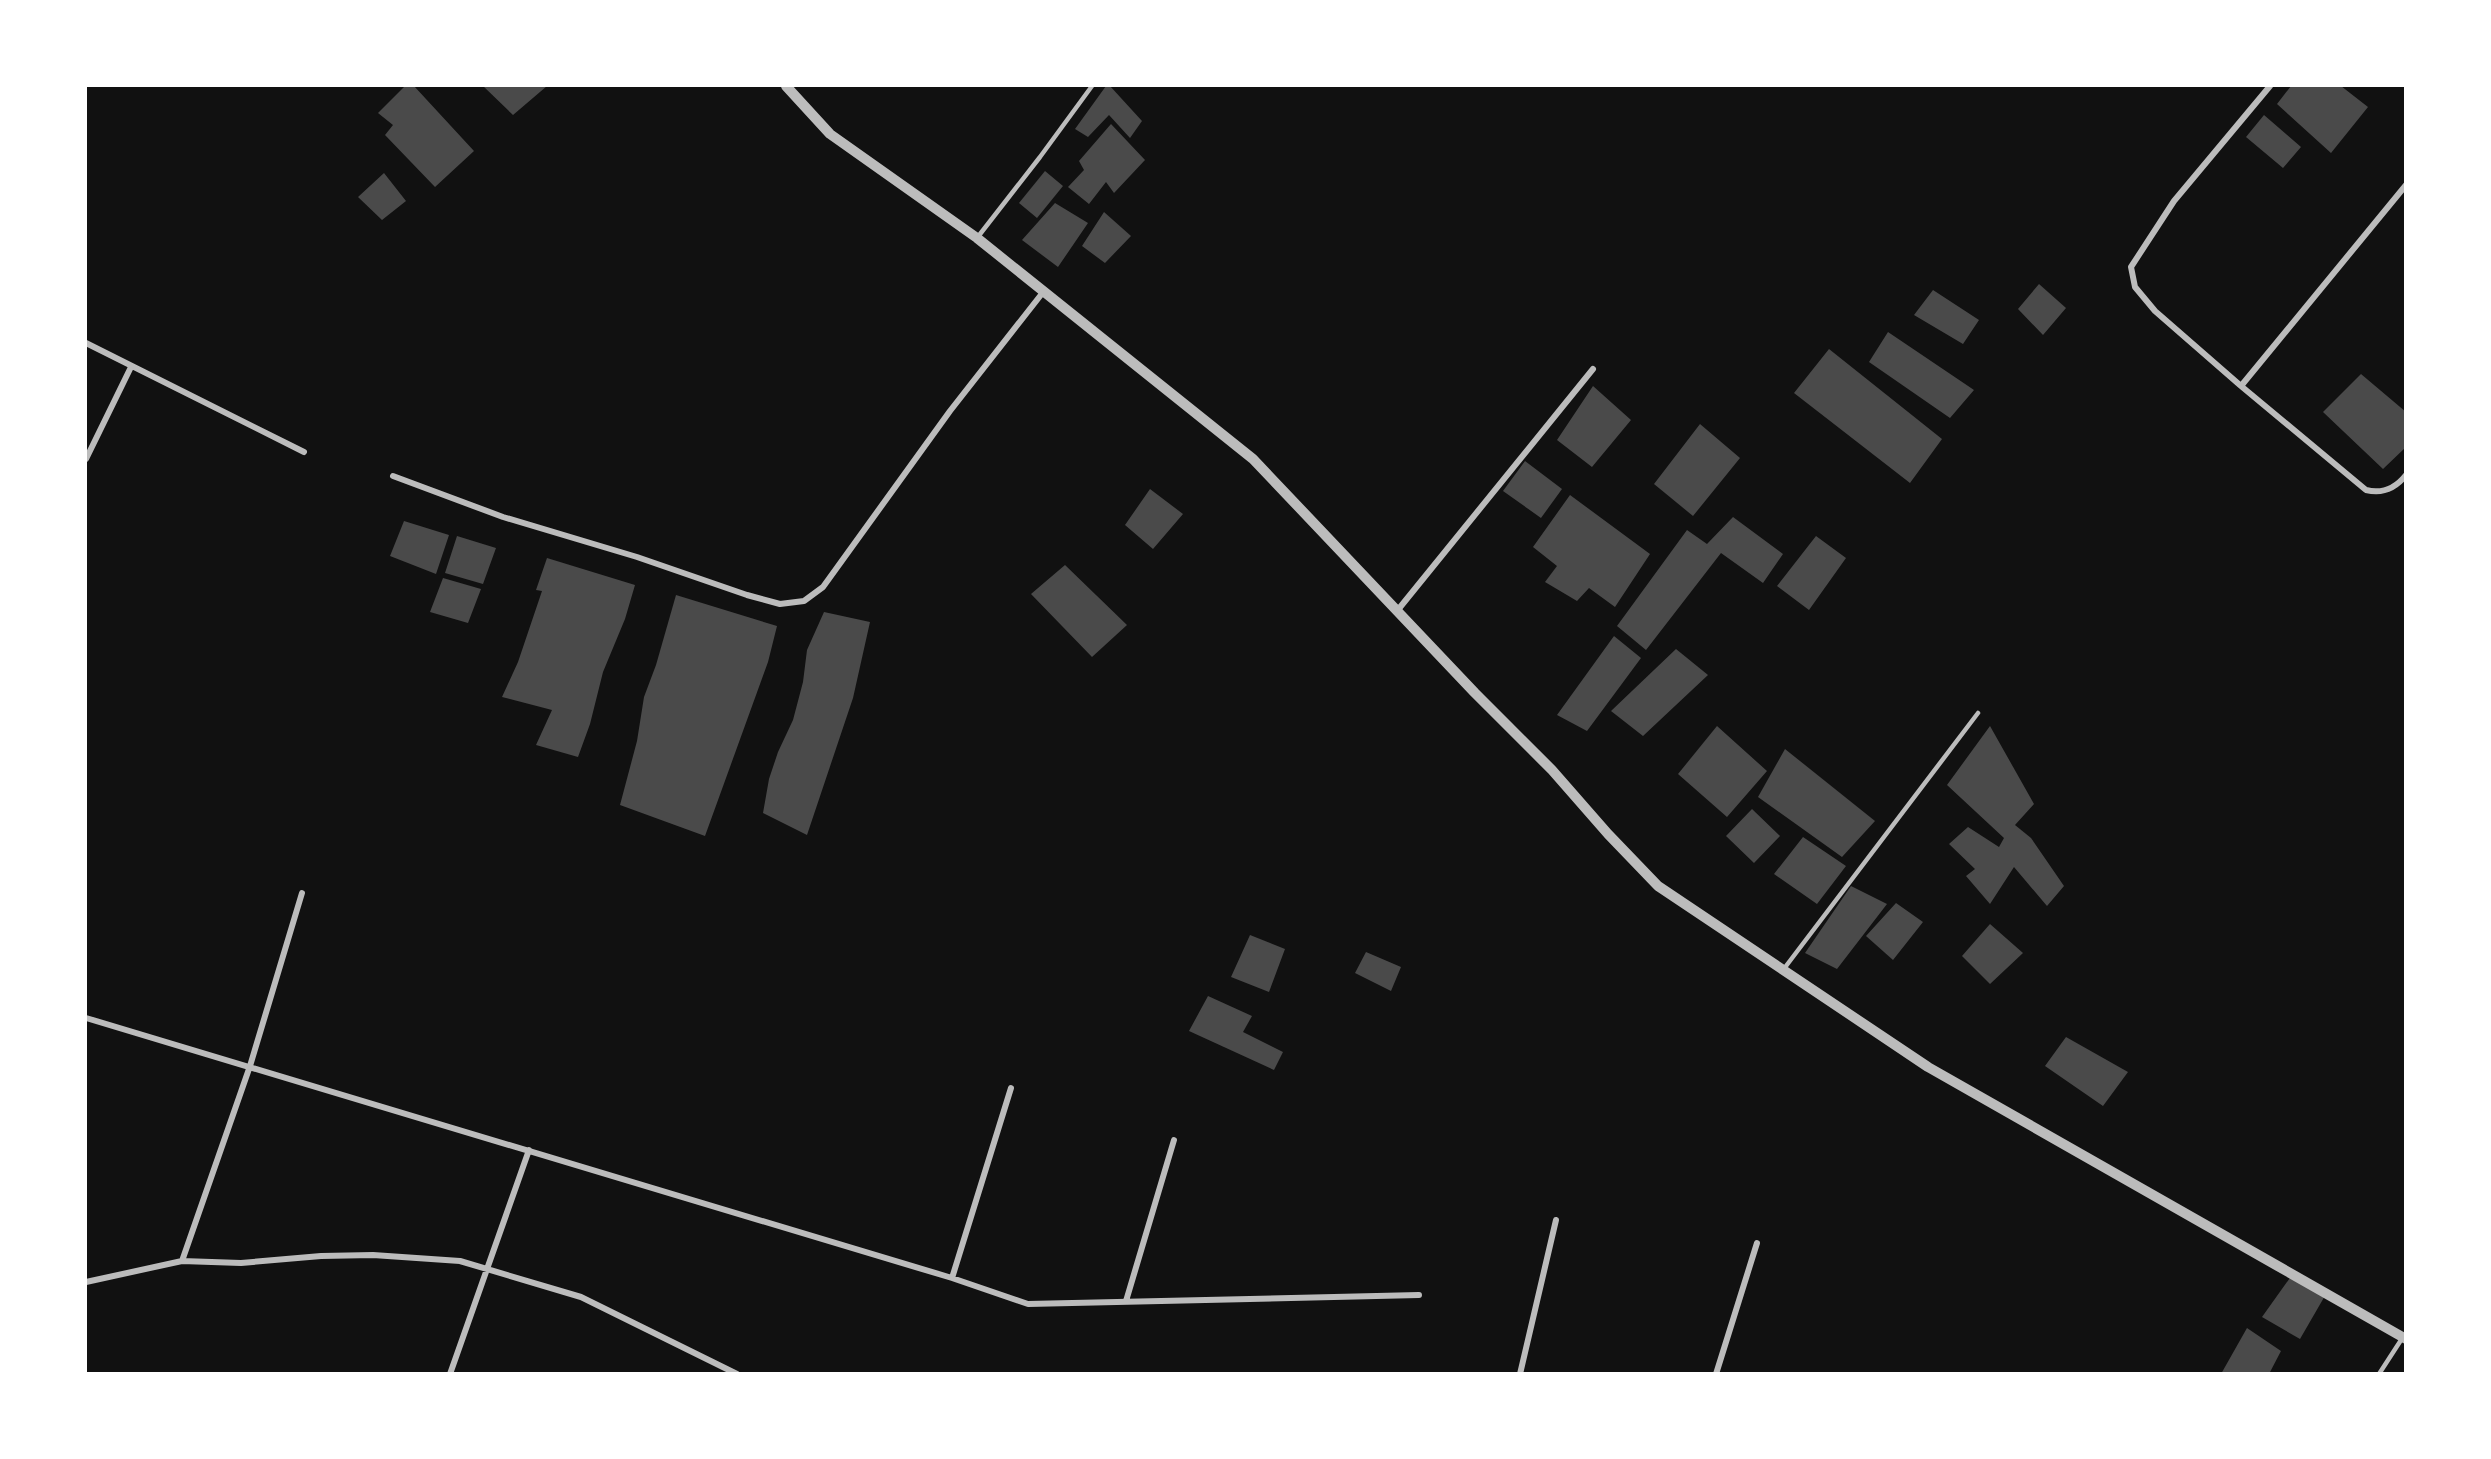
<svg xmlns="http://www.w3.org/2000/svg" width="2491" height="1459" font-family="'Source Serif 4',serif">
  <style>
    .building { fill: #4a4a4a }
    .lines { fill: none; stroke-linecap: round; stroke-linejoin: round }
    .service { stroke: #bcbcbc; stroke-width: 4.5 }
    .minor { stroke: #bcbcbc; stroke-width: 6 }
    .tertiary { stroke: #bcbcbc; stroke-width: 10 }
  </style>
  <rect width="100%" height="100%" fill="#111"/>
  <path class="building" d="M405,86H414L474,151L435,187L385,135L393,125L378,113Z
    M483,86H547L513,115Z
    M1106,86H1110L1142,121L1130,138L1109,115L1088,137L1075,129Z
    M2291,86H2341L2368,107L2331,153L2277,104Z
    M2264,115L2301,147L2283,168L2246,137Z
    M1111,124L1145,160L1114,193L1106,182L1089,204L1068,187L1084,170L1079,161Z
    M1045,171L1063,186L1037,218L1019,203Z
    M384,173L406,201L382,220L358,197Z
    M1055,203L1088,223L1058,267L1022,240Z
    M1104,212L1131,236L1105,263L1082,246Z
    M2039,284L2066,308L2043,335L2018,309Z
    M1933,290L1979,320L1963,344L1914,315Z
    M1888,332L1974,390L1950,418L1869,362Z
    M1829,349L1942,439L1910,483L1794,393Z
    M2361,374L2406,412V447L2383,469L2323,412Z
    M1593,386L1631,420L1592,467L1557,440Z
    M1700,424L1740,458L1693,516L1654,484Z
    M1525,461L1562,489L1541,518L1503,491Z
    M1150,489L1183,514L1153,549L1125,525Z
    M1570,495L1650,554L1615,607L1589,588L1577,601L1545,582L1557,566L1533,547Z
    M1733,517L1783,554L1763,583L1721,553L1646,650L1617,626L1687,530L1707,544Z
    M404,521L449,535L436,574L390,556Z
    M457,536L496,548L483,584L445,573Z
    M1816,536L1846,558L1809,610L1777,586Z
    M547,558L635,585L625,619L603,672L590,724L578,757L536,745L552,710L502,697L518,662L542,591L536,590Z
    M1065,565L1127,625L1092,657L1031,594Z
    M443,578L481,589L468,623L430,612Z
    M676,595L777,626L768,662L705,836L620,805L637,741L644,697L656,665Z
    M824,612L870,622L853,698L807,835L763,813L769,779L778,752L793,720L803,682L807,650Z
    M1614,636L1641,658L1587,731L1557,715Z
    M1676,649L1708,675L1643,736L1611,711Z
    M1717,726L1767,771L1727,817L1678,774Z
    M1990,726L2034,804L2015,825L2031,838L2064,886L2047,906L2014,867L1990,904L1966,876L1975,869L1949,844L1968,827L1999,847L2004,838L1947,785Z
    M1785,749L1875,821L1842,857L1758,797Z
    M1752,809L1780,836L1754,863L1726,836Z
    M1803,837L1846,866L1817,904L1774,874Z
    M1851,886L1887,904L1837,969L1805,953Z
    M1896,903L1923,922L1893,960L1866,936Z
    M1990,924L2023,953L1990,984L1962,956Z
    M1250,935L1285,949L1269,992L1231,977Z
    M1366,952L1401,967L1391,991L1355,973Z
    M1208,996L1252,1016L1243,1032L1283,1052L1274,1070L1189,1031Z
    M2066,1037L2128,1072L2103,1106L2045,1066Z
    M2292,1275L2326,1294L2300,1339L2262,1317Z
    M2247,1328L2281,1351L2269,1374H2221Z"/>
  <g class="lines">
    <path class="service" d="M977,238L1040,157L1092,86
      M1783,970L1978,713
      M2379,1374L2403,1337"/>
    <path class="minor" d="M2270,86L2174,201L2131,267L2135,287L2155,311L2241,386L2406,185
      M86,343L304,452
      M2241,386L2366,490C2382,494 2395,489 2406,475
      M86,459L131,367
      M393,476L503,517L637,557L747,595L780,604L804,601L823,587L950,411L1044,291
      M1397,611L1593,369
      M86,1018L952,1278L1028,1304L1419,1295
      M182,1261L250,1066L302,893
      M952,1278L1011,1088
      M86,1282L182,1261L241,1263L321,1256L373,1255L460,1261L581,1297L737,1374
      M1126,1301L1174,1140
      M450,1374L529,1150
      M1520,1374L1556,1220
      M1716,1374L1757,1243"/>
    <path class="tertiary" d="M786,86L830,134L977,238L1253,459L1475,693L1552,770L1608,834L1658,886L1928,1067L2406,1339"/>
  </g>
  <rect width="2491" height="1459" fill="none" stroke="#ffffff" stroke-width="174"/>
</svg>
